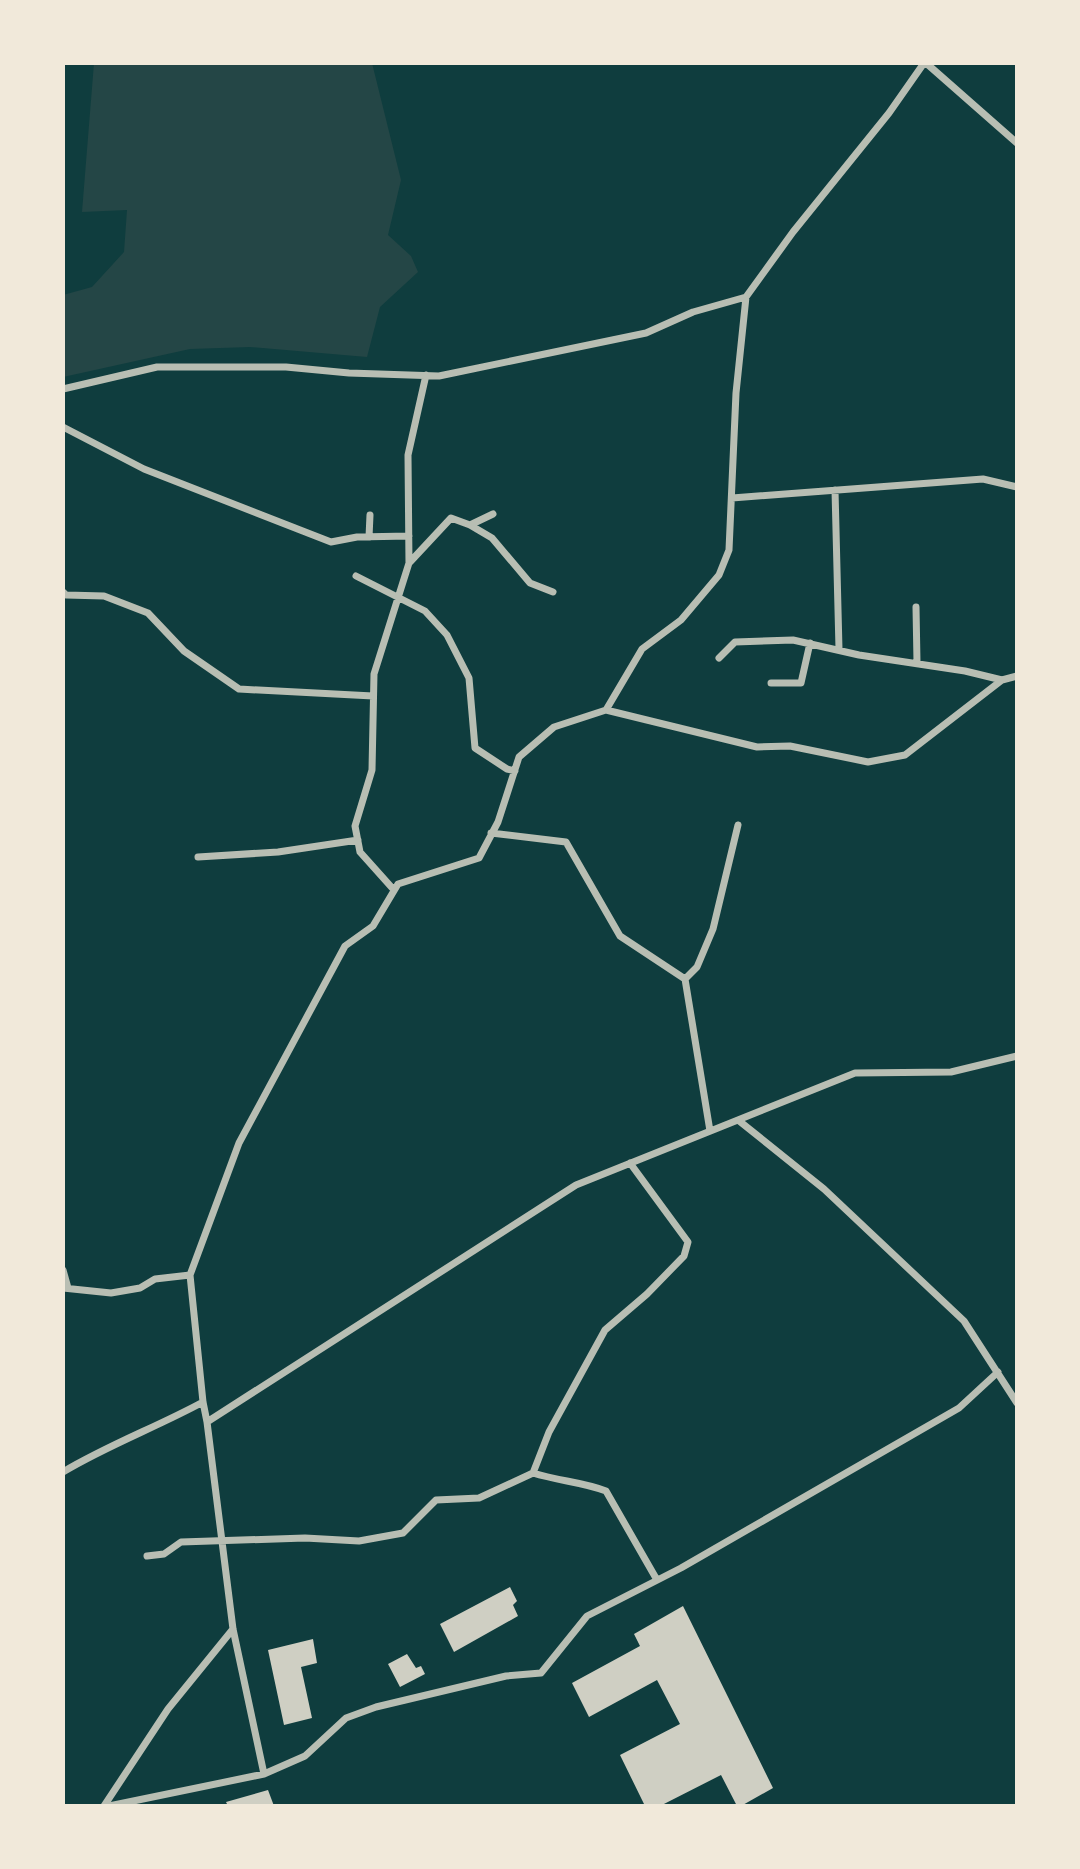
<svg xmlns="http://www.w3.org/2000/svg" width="1080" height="1869" font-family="'Work Sans',sans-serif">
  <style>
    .green { fill: #244646 }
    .building { fill: #cfcfc3 }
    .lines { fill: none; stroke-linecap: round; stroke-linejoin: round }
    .minor { stroke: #b8beb3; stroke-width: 7 }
  </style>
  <rect width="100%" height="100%" fill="#0f3d3e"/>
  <path class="green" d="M94,63H372L401,180L388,235L411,256L418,272L380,307L367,357L250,347L190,349L63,377V295L92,287L124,252L127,210L82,212Z"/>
  <path class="building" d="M510,1587L517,1601L513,1605L518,1616L454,1652L440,1624Z
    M683,1606L773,1788L741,1806H737L721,1775L660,1806H645L620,1755L680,1724L657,1680L589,1717L572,1683L640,1646L634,1634Z
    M313,1639L317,1663L301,1667L312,1718L284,1725L268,1650Z
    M407,1654L416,1668L421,1666L425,1674L400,1687L388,1664Z
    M268,1790L274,1806H228L226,1802Z"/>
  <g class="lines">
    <path class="minor" d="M926,63L1017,143
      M63,389L157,367H286L349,373L439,376L646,333L693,312L746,297
      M63,427L144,469L331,542L357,537L409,536
      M835,490L839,649
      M732,498L983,479L1017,487
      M470,525L493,514
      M369,537L370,515
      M410,562L451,518L470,525L492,538L530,583L553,592
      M356,576L425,611L447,635L469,678L475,748L507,769L515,771
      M63,592L66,595L104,596L148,613L184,651L239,689L373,696
      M916,607L917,662
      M719,658L735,642L793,640L859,655L965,671L1002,680
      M771,683H801L810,643
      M606,710L757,747L790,746L868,762L905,755L1002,680L1017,676
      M491,833L566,842L620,936L685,979L710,1131
      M198,857L278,852L358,840
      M394,890L360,852L355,826L372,770L374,674L409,563L408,455L426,375
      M685,979L697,967L713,929L738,825
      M738,1120L824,1189L964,1321L1017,1403
      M63,1270L68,1288
      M63,1288L111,1293L140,1288L155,1279L190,1275
      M207,1422L203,1402L190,1275L239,1143L345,946L373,926L398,884L479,858L498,822L519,757L554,727L606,710L642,649L681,620L719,575L729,550L736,393L746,297L793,232L889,113L924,63
      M63,1472C108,1445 157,1427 203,1402
      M533,1473C558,1481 583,1482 606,1491L657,1580
      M147,1556L164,1554L181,1542L305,1538L359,1541L403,1533L436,1500L479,1498L533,1473L549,1432L605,1330L647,1294L684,1256L688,1242L630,1163
      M264,1774L233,1629L207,1422L576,1185L855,1073L951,1072L1017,1056
      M104,1806L168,1709L233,1629
      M109,1806L264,1774L305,1756L346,1718L376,1707L506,1676L541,1673L587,1616L681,1568L959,1408L998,1372"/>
  </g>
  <rect width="1080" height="1869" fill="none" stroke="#f1e9da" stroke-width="130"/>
</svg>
